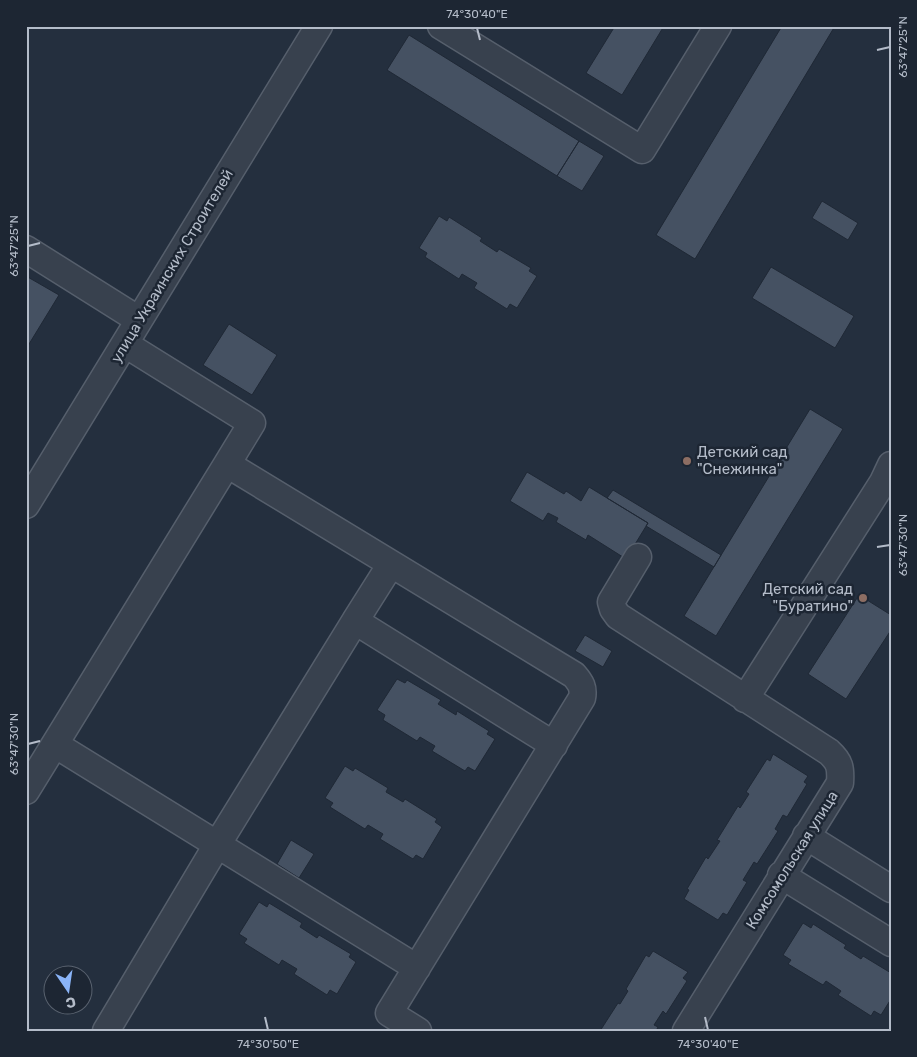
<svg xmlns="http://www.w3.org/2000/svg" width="917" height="1057" font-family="Rubik,sans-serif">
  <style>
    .building { fill: #455162; stroke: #1f2835 }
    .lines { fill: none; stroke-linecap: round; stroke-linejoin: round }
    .minor-casing { stroke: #565f6c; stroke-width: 29 }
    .minor { stroke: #38414e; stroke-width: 26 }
    .ticks { fill: none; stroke: #b4bcc9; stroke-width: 2 }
    .education-dot { fill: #8d6e63; stroke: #1d2633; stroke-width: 2 }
    .labels { text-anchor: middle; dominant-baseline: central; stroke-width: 5; stroke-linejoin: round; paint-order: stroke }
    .street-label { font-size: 15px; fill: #b4bcc9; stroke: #1d2633 }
    .poi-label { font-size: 15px; fill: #b4bcc9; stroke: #1d2633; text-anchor: start }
    .neatline { fill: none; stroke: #b4bcc9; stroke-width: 2 }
    .ticks-label { font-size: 12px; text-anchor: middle; fill: #b4bcc9 }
  </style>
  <rect width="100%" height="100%" fill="#242f3e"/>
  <path class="building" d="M615,26H664L622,95L586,73Z
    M782,26H835L695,259L656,235Z
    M409,35L579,141L557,176L387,70Z
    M579,141L604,156L582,191L557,176Z
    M822,201L858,223L848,240L812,218Z
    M439,216L447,221L449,217L482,238L480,241L497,252L499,249L531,268L529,271L537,276L517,308L510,304L507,309L474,288L477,283L462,274L459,279L425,257L427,253L419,248Z
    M771,267L854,316L835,348L752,298Z
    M26,276L59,295L26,349Z
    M229,324L277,355L252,395L203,365Z
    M810,409L843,429L716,636L684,616Z
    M527,472L564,494L566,491L581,501L589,487L648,523L626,559L588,535L586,540L556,522L558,518L548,513L543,521L510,501Z
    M613,490L721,555L714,567L646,526L648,523L607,498Z
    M859,595L891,615V630L846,699L808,674Z
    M585,635L612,651L603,667L575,651Z
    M397,679L405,683L407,680L441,700L438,704L456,715L457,711L489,731L487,734L495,739L475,771L468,767L465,771L432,751L435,746L420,737L417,741L383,720L385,715L377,710Z
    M773,754L808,776L804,782L807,784L787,817L783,815L775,829L778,831L757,864L754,862L743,880L747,882L727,915L723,913L718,920L684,899L689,890L687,889L706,857L708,859L720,841L717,840L738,806L740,808L749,794L746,792L767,759L770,761Z
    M345,766L353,771L355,768L388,788L386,792L403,802L405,799L437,819L435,822L442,827L423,859L416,855L413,859L380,839L383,834L368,825L365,829L330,807L333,803L325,798Z
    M291,840L314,854L299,878L277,864Z
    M259,902L267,907L269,903L302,923L300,927L317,938L319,935L351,954L349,957L356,962L337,994L330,990L327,995L294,974L297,969L282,960L279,965L244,943L247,939L239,934Z
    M803,923L811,928L813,924L846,945L844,948L861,959L863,956L891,973V999L881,1015L874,1011L871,1016L838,995L841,991L826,981L823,985L788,964L791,960L783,955Z
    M653,951L688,972L683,978L687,981L666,1014L663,1011L654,1025L658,1027L656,1031H600L618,1003L620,1004L628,991L626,989L646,955L649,957Z"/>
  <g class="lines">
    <g class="minor-casing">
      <path id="minor" d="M441,26L642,150L718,26
        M26,249L139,320
        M125,344L252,423L227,464L574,675C581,683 584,688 582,698L389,1013L418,1031
        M26,505L319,26
        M638,557L611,602L613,609L618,616L829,752C840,762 841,768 840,783L686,1031
        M391,564L355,621L554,745
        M745,699L883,482L891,465
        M56,745L417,968
        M26,791L227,464
        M806,836L891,889
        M781,875L891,943
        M106,1031L217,845L355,621"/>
    </g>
    <use href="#minor" class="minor"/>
  </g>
  <path class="ticks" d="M477,28L480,40M877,50L890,47M28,246L40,243M877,547L890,545M28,744L40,741M265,1017L268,1030M705,1017L708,1030"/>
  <g class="education-dot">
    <circle cx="687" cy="461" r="5"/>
    <circle cx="863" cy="598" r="5"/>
  </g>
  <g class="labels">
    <g class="street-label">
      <text transform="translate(172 266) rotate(-59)">улица Украинских Строителей</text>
      <text transform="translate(792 860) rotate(-58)">Комсомольская улица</text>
    </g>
    <g class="poi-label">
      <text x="697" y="452">Детский сад<tspan x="697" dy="17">"Снежинка"</tspan></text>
      <text x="853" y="589" text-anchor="end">Детский сад<tspan x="853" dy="17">"Буратино"</tspan></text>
    </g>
  </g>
  <rect width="917" height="1057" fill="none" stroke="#1d2633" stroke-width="55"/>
  <g transform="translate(68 990) rotate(167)"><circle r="24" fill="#1d2633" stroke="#59626f"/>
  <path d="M0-4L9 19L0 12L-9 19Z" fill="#8ab4f8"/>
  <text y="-8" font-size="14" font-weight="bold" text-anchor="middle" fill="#b4bcc9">С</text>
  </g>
  <rect x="28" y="28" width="862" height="1002" class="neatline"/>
  <g class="ticks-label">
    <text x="477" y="18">74°30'40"E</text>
    <text transform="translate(903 47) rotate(-90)" y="4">63°47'25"N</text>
    <text transform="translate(14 246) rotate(-90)" y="4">63°47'25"N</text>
    <text transform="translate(903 545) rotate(-90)" y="4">63°47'30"N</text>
    <text transform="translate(14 744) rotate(-90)" y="4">63°47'30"N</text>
    <text x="268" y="1048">74°30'50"E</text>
    <text x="708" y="1048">74°30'40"E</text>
  </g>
</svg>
